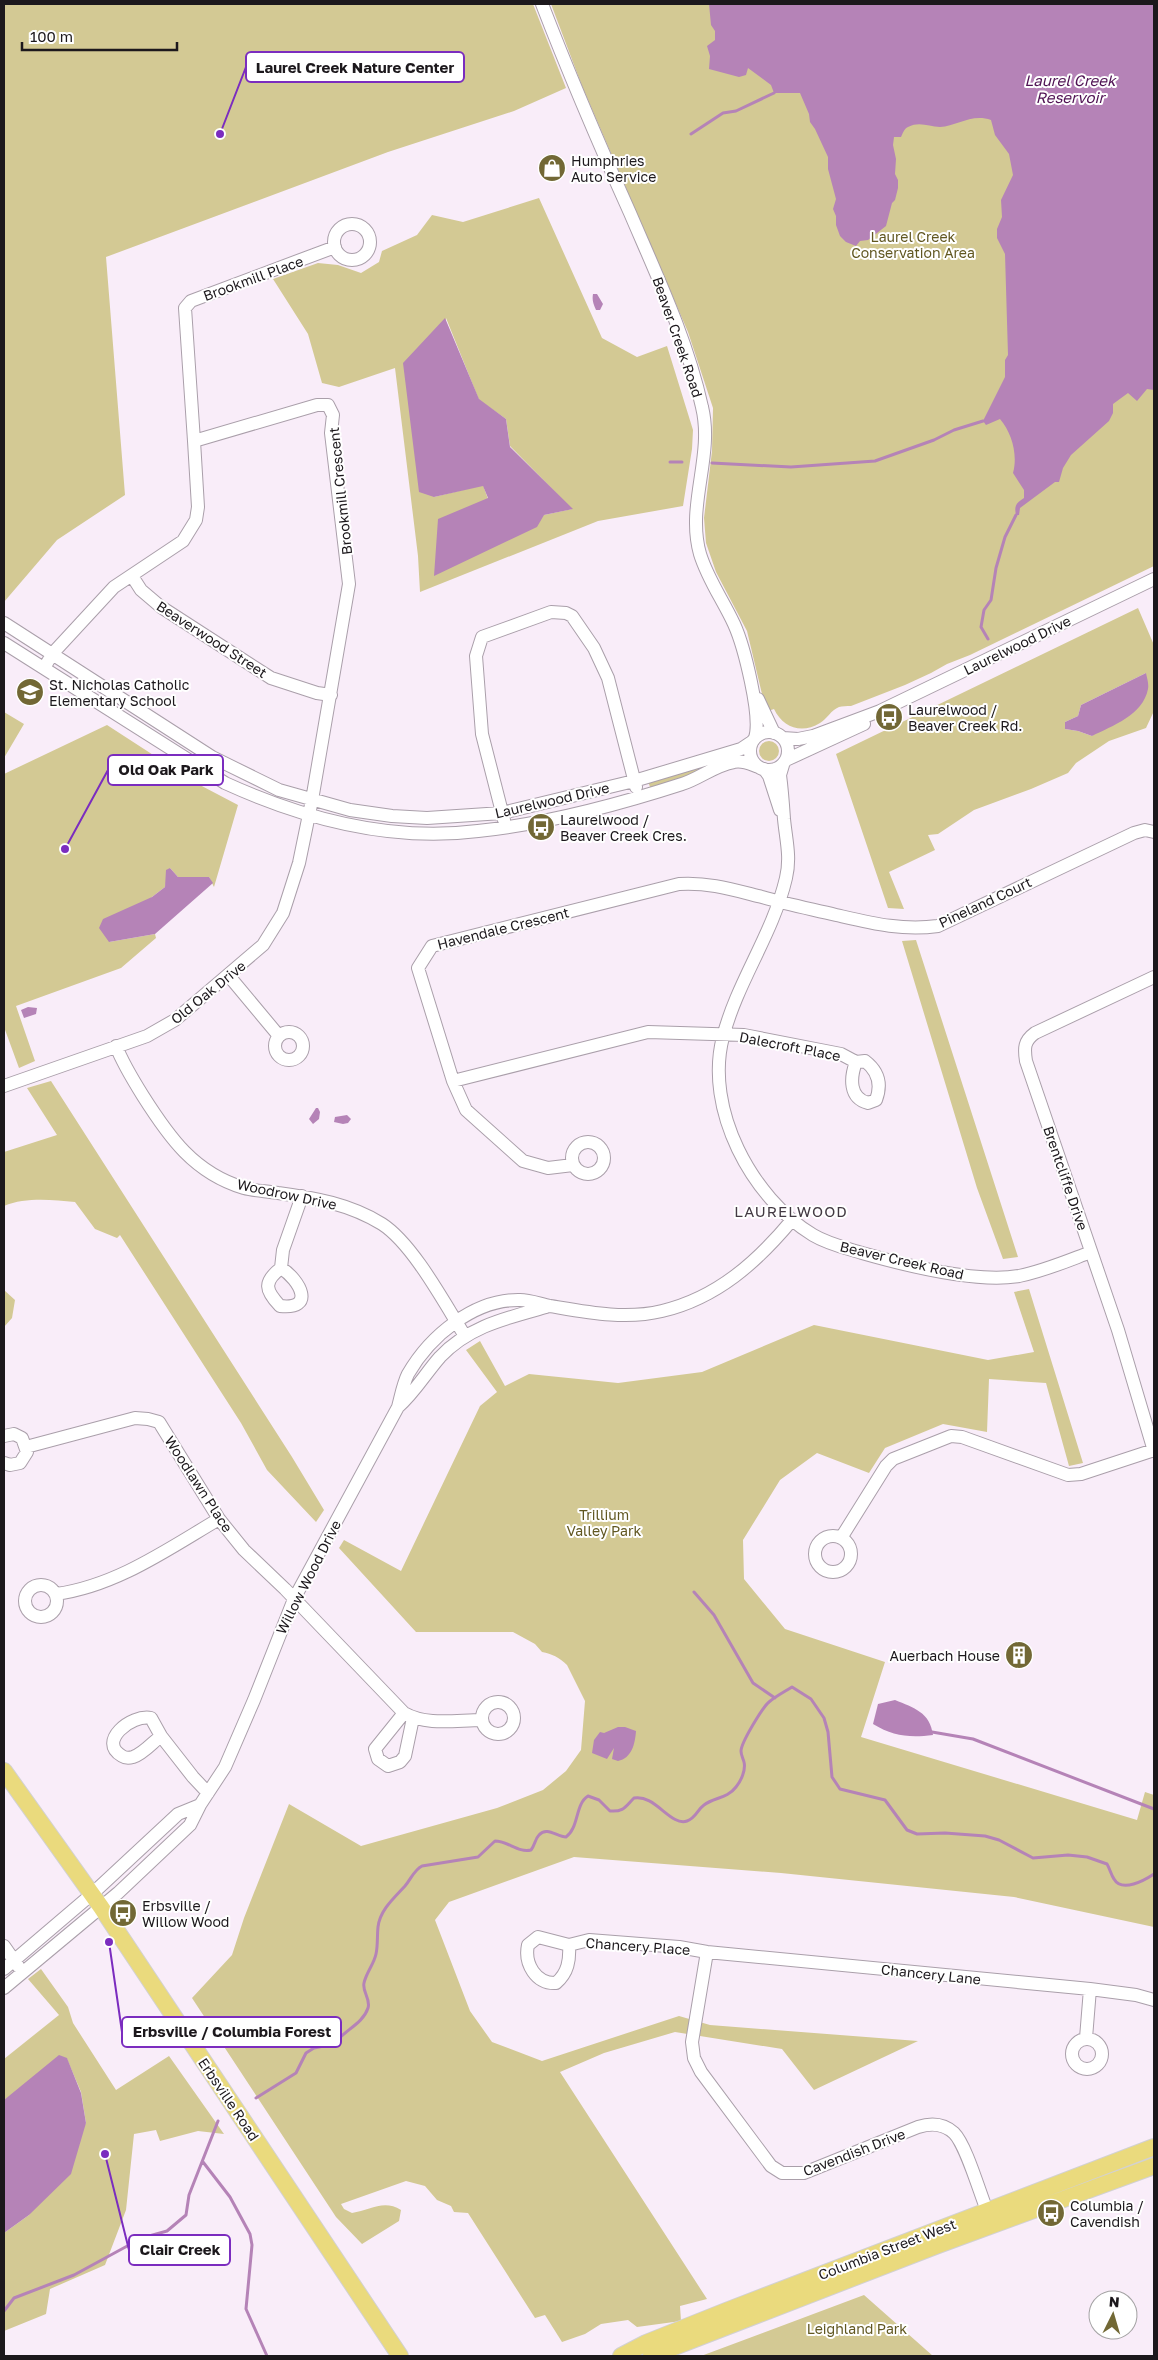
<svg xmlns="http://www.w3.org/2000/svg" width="1158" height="2360" font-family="'Golos Text',sans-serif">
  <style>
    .green { fill: #d3c994; fill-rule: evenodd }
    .water { fill: #b583b7 }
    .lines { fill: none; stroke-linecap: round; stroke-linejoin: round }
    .stream { stroke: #b583b7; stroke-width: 3 }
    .minor-casing { stroke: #aa9faa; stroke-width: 14 }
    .major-casing { stroke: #d2d1d2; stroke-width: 18 }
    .minor { stroke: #fff; stroke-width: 12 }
    .major { stroke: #eada7d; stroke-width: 16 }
    .labels { text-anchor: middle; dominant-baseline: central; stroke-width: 4; stroke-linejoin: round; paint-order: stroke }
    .poi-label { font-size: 14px; fill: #1c181c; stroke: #fff; text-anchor: start }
    .park-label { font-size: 14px; fill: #615721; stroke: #fff }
    .street-label { font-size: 14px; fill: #1c181c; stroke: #fff }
    .water-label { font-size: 15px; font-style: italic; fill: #4f1153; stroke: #fff }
    .neighbourhood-label { font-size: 15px; letter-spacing: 1px; fill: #433a43; stroke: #fff }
    .leader { fill: none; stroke: #7b2cbf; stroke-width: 2 }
    .callout-dot { fill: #7b2cbf; stroke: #fff; stroke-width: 2 }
    .callout { fill: #fff; stroke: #7b2cbf; stroke-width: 2 }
    .callout-label { font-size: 15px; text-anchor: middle; font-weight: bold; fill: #1c181c }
  </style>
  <rect width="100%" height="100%" fill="#f9edf9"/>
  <path class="green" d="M4,4H533L566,88L514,111L388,152L106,257L125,495L57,540L4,602Z
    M551,4H1154V566L970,655L947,664L931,673L905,685L851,706C847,706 842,706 839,707C831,710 827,719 820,723C802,734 783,728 774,709L768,711L762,694L747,631L716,572L706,543L704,518L712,451L713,408L688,332L582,86Z
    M539,198L602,338L637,357L667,346L693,430L692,449L683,506L598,521L420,592L418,556L395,368L339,387L322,383L308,334L273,279L318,263L338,265L361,273L379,262L382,251L417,235L432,215L463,222ZM446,318L479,400L506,419L510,446L572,509L544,515L488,499L483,485L434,497Z
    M1138,608L1154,645V711L1146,728L1109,741L1076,763L1068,773L1031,789L974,810L938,834L928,835L935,850L889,872L904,909L888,908L836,754ZM1146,673L1092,736L1078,731L1065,729V722L1078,716L1081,705Z
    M4,712L24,724L4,758Z
    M107,725L198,784L238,805L214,887L209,877H178L170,868L165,887L152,897L109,942L155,934L156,938L121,968L16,1006L35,1061L19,1068L4,1027V774Z
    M759 751a10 10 0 1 1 20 0a10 10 0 1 1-20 0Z
    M702,767L703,771L655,787H650L648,781Z
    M916,940L1018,1257L1003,1259L977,1188L902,941Z
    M51,1081L292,1457L324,1510L316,1522L267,1470L241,1423L120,1235L117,1238L95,1229L75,1202C52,1200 26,1197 4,1206V1152L57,1135L27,1088Z
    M1029,1289L1083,1463L1069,1466L1046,1383L989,1379L987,1432L943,1424L885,1448L869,1473L817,1453L780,1480L743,1540L744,1579L785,1629L885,1662L861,1737L1137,1820L1145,1792L1154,1795V1927L1014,1897L781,1873L574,1857L449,1902L435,1920L470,2011L492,2042L542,2061L679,2016L710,2025L918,2041L814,2090L782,2049L675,2032L604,2053L560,2072L707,2299L680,2306L681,2321L637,2327L628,2320L601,2324L585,2334L562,2342L545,2315L535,2318L468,2213L454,2212L451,2206L437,2200L425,2186L406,2181L341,2204L344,2209L352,2213C370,2210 384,2199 401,2210L399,2221L362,2244L336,2217L192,1998L232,1955L244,1918L289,1804L361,1846L497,1808L543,1790L566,1771L581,1750L585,1701L567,1665C559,1657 552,1654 542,1652L535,1644L513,1632H416L339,1548L344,1540L401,1571L480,1406L497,1392L466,1350L480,1341L505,1386L529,1374L618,1383L702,1372L814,1325L988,1360L1034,1352L1014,1292Z
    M4,1290L15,1300L12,1318L4,1327Z
    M41,1969L68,2007L73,2023L116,2090L169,2056L224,2134L198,2131L160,2141L156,2130L134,2134L126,2210L105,2265L50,2289L46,2314L4,2331V2233L29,2215L86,2123L81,2092L67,2059L4,2100V2059L59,2015L28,1979Z
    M864,2295L933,2356H701Z"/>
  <path class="water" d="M709,4H1154V390L1147,389L1137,401L1128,393L1113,404V413L1109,421L1071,455L1063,468L1059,482H1055L1020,508L1019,515H1016C1014,506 1016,503 1024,498V490L1013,473C1018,455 1012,433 1000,419L986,425L983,421L1005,377V360L1008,355L1005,254L997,238V229L1002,217L1001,200L1013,175L1009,154L995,135L991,120C972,113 957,126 940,127C929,127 920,121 908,127C904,129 903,133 901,137H894L893,145L896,159L895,174L898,180V188L895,200L892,203L886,226L868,240L860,241L856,246L846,242L840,236L836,225V216L833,209L836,199L828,169V157L815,129L810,122L809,114L800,93H774L771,85L748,68L746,75L739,77L709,69L710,56L707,46L715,40V31L711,25Z
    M593,294H597L603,304L600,310H596C593,303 592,300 593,294Z
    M445,318L479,399L506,419L510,447L573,509L544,515L537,527L434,576L438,519L488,498L483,486L434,497L419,492L403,363Z
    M1146,673C1147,678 1149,684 1148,689C1143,715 1112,726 1092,736L1078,731L1065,729V722L1078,716L1081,705Z
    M170,868L178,877H209L213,883L155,934L109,942L99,928L103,919L152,897L165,887L166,870Z
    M28,1007L37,1008L36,1014L24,1018L21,1010Z
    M316,1108H318L320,1112L319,1119L313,1124L309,1119Z
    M347,1115L351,1119L348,1123L343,1124L334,1122L335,1117Z
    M895,1700C914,1708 930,1712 933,1735C909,1738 893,1736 873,1724L878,1704Z
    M618,1727H625L636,1731C635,1744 632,1758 618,1761L612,1759L614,1748L607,1759L592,1753L594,1740L600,1732L604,1733Z
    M59,2055L67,2058L81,2093L86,2123L71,2174L29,2215L4,2233V2100Z"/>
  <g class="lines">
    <path class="stream" d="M691,134L723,113L736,111L774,93
      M670,462H682
      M712,463L791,467L875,461L934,440L954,430L983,421
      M988,639L981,627L984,610L991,600L996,568L1005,537L1016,515
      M694,1592L714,1615L753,1683L775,1698
      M932,1732L973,1739L1154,1809
      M256,2098L296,2073L306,2053L314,2048L334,2044C343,2031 363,2024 368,2008C371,1999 362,1992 364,1983C366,1973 374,1964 376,1954C378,1945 377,1936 378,1927C380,1910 394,1898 405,1886C411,1879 414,1870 422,1866L478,1857L495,1841C508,1841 518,1853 531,1850C535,1845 535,1839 539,1835C547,1826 557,1837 566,1837C579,1828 575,1804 588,1796L599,1800L610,1811C624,1812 625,1807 634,1798C655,1794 671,1827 687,1821C696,1818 697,1810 704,1805C714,1797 727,1799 736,1787C741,1781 746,1770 744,1762C743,1758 741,1755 741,1751C741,1743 762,1708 769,1702C776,1696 784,1692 792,1687L811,1699L824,1718L828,1732L832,1777L840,1789L885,1800L907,1830L917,1834L945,1833L985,1836L999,1840L1033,1858L1068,1855L1087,1857L1107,1864C1110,1869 1111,1875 1114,1879C1122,1893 1145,1880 1154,1874
      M203,2162L230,2197L250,2234L252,2245L246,2309L267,2356
      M4,2311L14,2298L74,2275L142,2238L167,2231L186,2215L189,2195L218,2121"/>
    <g class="minor-casing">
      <path id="minor" d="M542,4C569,74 599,144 630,213C657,276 687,339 702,407C714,456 686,505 700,554C708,580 723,600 734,624C744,646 762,717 755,738
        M334 242a18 18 0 1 1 36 0a18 18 0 1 1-36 0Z
        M194,441L185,308L191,301L335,247
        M132,576L141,590L161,607L271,678L317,693L331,695
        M4,623L212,757L279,790L350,810L392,816L427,818L502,813L634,781L741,749L753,741
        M4,643L225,783C304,819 391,842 478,831C545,824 617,805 682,784C699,779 715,765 734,762C743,760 750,764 759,767
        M758,699L774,733
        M750 751a19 19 0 1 1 38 0a19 19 0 1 1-38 0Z
        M783,738L798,739L813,736L880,711L1154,579
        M786,760L864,724
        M783,765L780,775C782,790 783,804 784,819C786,840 791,857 786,878C773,934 737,982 723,1037C704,1109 752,1198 813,1235C828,1244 846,1248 862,1253C904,1265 977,1283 1019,1276C1044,1271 1067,1261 1091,1252
        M764,769L769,776L780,810
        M504,820L482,734L476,656L482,637L551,612L566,613L572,616L594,648L608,678L636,787
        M229,976L279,1036
        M1154,977L1035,1033C1024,1041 1024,1048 1026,1061L1118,1330L1154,1451
        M275 1046a14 14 0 1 1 28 0a14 14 0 1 1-28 0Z
        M116,1046C123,1064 133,1080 143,1096C169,1137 194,1173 244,1188C255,1191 267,1191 278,1193C315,1198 350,1204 382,1224C413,1244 445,1304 465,1336
        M453,1081L648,1032L744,1035L841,1054L856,1062C850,1078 849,1098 868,1103L876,1100C882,1084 878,1071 865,1061L856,1062
        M4,1086L147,1036L175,1020L263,945L283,913L299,863L312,800L349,584L331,433L333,415L328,405H317L194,441L198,507L196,520L183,541L114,587L53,653L44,668
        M572 1158a16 16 0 1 1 32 0a16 16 0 1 1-32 0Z
        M573,1165L548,1168L523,1161L466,1110L453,1081L418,968L432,946L679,884C709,882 734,890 762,897C786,904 811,909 836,915C871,923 902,931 938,926L1134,833L1145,830L1154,832
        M281,1268C300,1280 316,1310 280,1306C265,1290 263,1282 281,1268Z
        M281,1268L283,1250L302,1196
        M398,1407C415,1392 425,1374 440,1357C469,1326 507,1318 546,1307
        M4,1436L14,1434L22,1438L27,1452L20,1463L10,1465L4,1463
        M26,1447L135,1418L148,1419L159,1422L219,1519L244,1550L285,1589L404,1713C427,1726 456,1720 482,1720
        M815 1554a18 18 0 1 1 36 0a18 18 0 1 1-36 0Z
        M841,1538L886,1466L893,1459L951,1436L962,1437L1068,1475L1081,1474L1154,1450
        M25 1601a16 16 0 1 1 32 0a16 16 0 1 1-32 0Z
        M56,1594C116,1586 168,1549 219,1519
        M482 1718a16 16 0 1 1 32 0a16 16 0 1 1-32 0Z
        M404,1713L375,1749L378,1759L388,1766L400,1762L405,1756L413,1718
        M161,1736C153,1742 143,1754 133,1757C129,1758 125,1758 122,1756C97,1742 131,1714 151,1718L161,1736L193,1777L208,1793
        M569,1945C570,1960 568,1973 556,1983C536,1984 524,1964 528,1945L538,1937L569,1945L589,1940L679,1947L707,1952L1090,1989L1136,1995L1154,2000
        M4,1946L18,1966
        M707,1952L692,2042L694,2058L701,2072L771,2166L782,2173H804L918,2127C931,2123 943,2123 954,2133C967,2146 981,2198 990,2218
        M4,1969L92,1894L178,1814L200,1805
        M4,1988L118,1893L190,1825L200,1805L225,1767L254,1700L294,1599L398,1407C401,1396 403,1384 408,1374C430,1336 474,1299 520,1300C530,1300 540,1304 550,1306C586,1312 625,1320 662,1311C717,1298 757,1262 792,1220
        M1086,2038L1090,1989
        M1072 2054a15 15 0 1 1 30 0a15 15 0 1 1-30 0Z"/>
    </g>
    <g class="major-casing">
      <path id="major" d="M4,1771L101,1907L400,2356
        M621,2356L646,2343L726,2311L1154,2147
        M651,2356L938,2245L1154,2166"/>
    </g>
    <use href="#minor" class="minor"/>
    <use href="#major" class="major"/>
  </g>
  <defs>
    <g id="shop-disc" transform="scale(1.4375)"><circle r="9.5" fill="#726835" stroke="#fff"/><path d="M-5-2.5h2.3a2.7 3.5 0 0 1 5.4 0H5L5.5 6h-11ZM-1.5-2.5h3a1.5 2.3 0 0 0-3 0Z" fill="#fff"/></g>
    <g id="school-disc" transform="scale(1.4375)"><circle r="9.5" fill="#726835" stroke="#fff"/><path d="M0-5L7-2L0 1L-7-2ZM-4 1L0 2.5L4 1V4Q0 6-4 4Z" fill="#fff"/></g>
    <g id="bus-disc" transform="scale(1.4375)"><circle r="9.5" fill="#726835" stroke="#fff"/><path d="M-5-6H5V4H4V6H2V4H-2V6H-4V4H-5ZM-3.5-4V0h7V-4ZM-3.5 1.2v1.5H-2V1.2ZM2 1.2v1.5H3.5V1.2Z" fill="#fff"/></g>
    <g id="building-disc" transform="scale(1.4375)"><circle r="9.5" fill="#726835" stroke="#fff"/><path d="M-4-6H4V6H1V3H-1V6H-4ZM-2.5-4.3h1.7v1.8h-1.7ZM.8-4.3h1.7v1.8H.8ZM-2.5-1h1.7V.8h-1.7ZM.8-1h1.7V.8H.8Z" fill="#fff"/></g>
  </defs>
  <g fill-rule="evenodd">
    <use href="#shop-disc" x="552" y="168"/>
    <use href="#school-disc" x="30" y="692"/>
    <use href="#bus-disc" x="889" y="717"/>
    <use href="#bus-disc" x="541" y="827"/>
    <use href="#building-disc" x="1019" y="1655"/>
    <use href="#bus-disc" x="123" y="1913"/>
    <use href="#bus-disc" x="1051" y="2213"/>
  </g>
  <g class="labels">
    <g class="poi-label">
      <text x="571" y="160">Humphries<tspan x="571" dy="16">Auto Service</tspan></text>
      <text x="49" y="684">St. Nicholas Catholic<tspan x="49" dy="16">Elementary School</tspan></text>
      <text x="908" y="709">Laurelwood /<tspan x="908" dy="16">Beaver Creek Rd.</tspan></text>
      <text x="560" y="819">Laurelwood /<tspan x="560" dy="16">Beaver Creek Cres.</tspan></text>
      <text x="1000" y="1655" text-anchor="end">Auerbach House</text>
      <text x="142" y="1905">Erbsville /<tspan x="142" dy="16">Willow Wood</tspan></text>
      <text x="1070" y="2205">Columbia /<tspan x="1070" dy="16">Cavendish</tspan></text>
    </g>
    <g class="park-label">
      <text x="913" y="236">Laurel Creek<tspan x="913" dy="16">Conservation Area</tspan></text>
      <text x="604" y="1514">Trillium<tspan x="604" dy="16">Valley Park</tspan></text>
      <text x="857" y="2328">Leighland Park</text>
    </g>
    <g class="street-label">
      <text transform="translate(253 278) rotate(-20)">Brookmill Place</text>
      <text transform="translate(678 337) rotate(71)">Beaver Creek Road</text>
      <text transform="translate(340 491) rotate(-96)">Brookmill Crescent</text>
      <text transform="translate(212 639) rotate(33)">Beaverwood Street</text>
      <text transform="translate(1017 645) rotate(-26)">Laurelwood Drive</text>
      <text transform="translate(552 800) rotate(-13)">Laurelwood Drive</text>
      <text transform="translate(985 902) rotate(-25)">Pineland Court</text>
      <text transform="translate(503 928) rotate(-14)">Havendale Crescent</text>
      <text transform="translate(208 992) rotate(-39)">Old Oak Drive</text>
      <text transform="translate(790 1046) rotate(11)">Dalecroft Place</text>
      <text transform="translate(1066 1178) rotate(71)">Brentcliffe Drive</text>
      <text transform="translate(287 1194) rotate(12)">Woodrow Drive</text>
      <text transform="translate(902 1260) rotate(13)">Beaver Creek Road</text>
      <text transform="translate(199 1484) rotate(57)">Woodlawn Place</text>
      <text transform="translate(308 1577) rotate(-63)">Willow Wood Drive</text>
      <text transform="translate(638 1946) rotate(4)">Chancery Place</text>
      <text transform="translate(931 1974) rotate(6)">Chancery Lane</text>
      <text transform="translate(229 2099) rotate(56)">Erbsville Road</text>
      <text transform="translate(854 2152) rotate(-21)">Cavendish Drive</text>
      <text transform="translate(887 2249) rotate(-21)">Columbia Street West</text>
    </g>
    <g class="water-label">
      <text x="1070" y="80">Laurel Creek<tspan x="1070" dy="17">Reservoir</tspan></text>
    </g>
    <g class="neighbourhood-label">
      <text x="791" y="1211">LAURELWOOD</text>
    </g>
  </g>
  <path class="leader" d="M220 134L246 67M65 849L108 770M109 1942L122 2032M105 2154L129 2250"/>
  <g class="callout-dot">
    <circle cx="220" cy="134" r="5"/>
    <circle cx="65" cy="849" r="5"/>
    <circle cx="109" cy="1942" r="5"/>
    <circle cx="105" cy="2154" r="5"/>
  </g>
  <g class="callout">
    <rect x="246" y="52" width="218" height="30" rx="5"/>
    <rect x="108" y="755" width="115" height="30" rx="5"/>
    <rect x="122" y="2017" width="219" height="30" rx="5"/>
    <rect x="129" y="2235" width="101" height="30" rx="5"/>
  </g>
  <g class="callout-label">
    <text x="355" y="73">Laurel Creek Nature Center</text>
    <text x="166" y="775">Old Oak Park</text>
    <text x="232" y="2037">Erbsville / Columbia Forest</text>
    <text x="180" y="2255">Clair Creek</text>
  </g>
  <rect width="1158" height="2360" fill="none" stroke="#1c181c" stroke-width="10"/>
  <g transform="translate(1113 2315) rotate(5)"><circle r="24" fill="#ffffff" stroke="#a4a3a4"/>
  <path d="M0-4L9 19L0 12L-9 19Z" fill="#726835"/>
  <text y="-8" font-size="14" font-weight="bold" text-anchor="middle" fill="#1c181c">N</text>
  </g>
  <path d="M22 42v8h155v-8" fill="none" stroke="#1c181c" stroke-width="2.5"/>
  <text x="30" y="42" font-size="15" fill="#1c181c" stroke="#ffffff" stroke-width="4" paint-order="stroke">100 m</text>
</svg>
